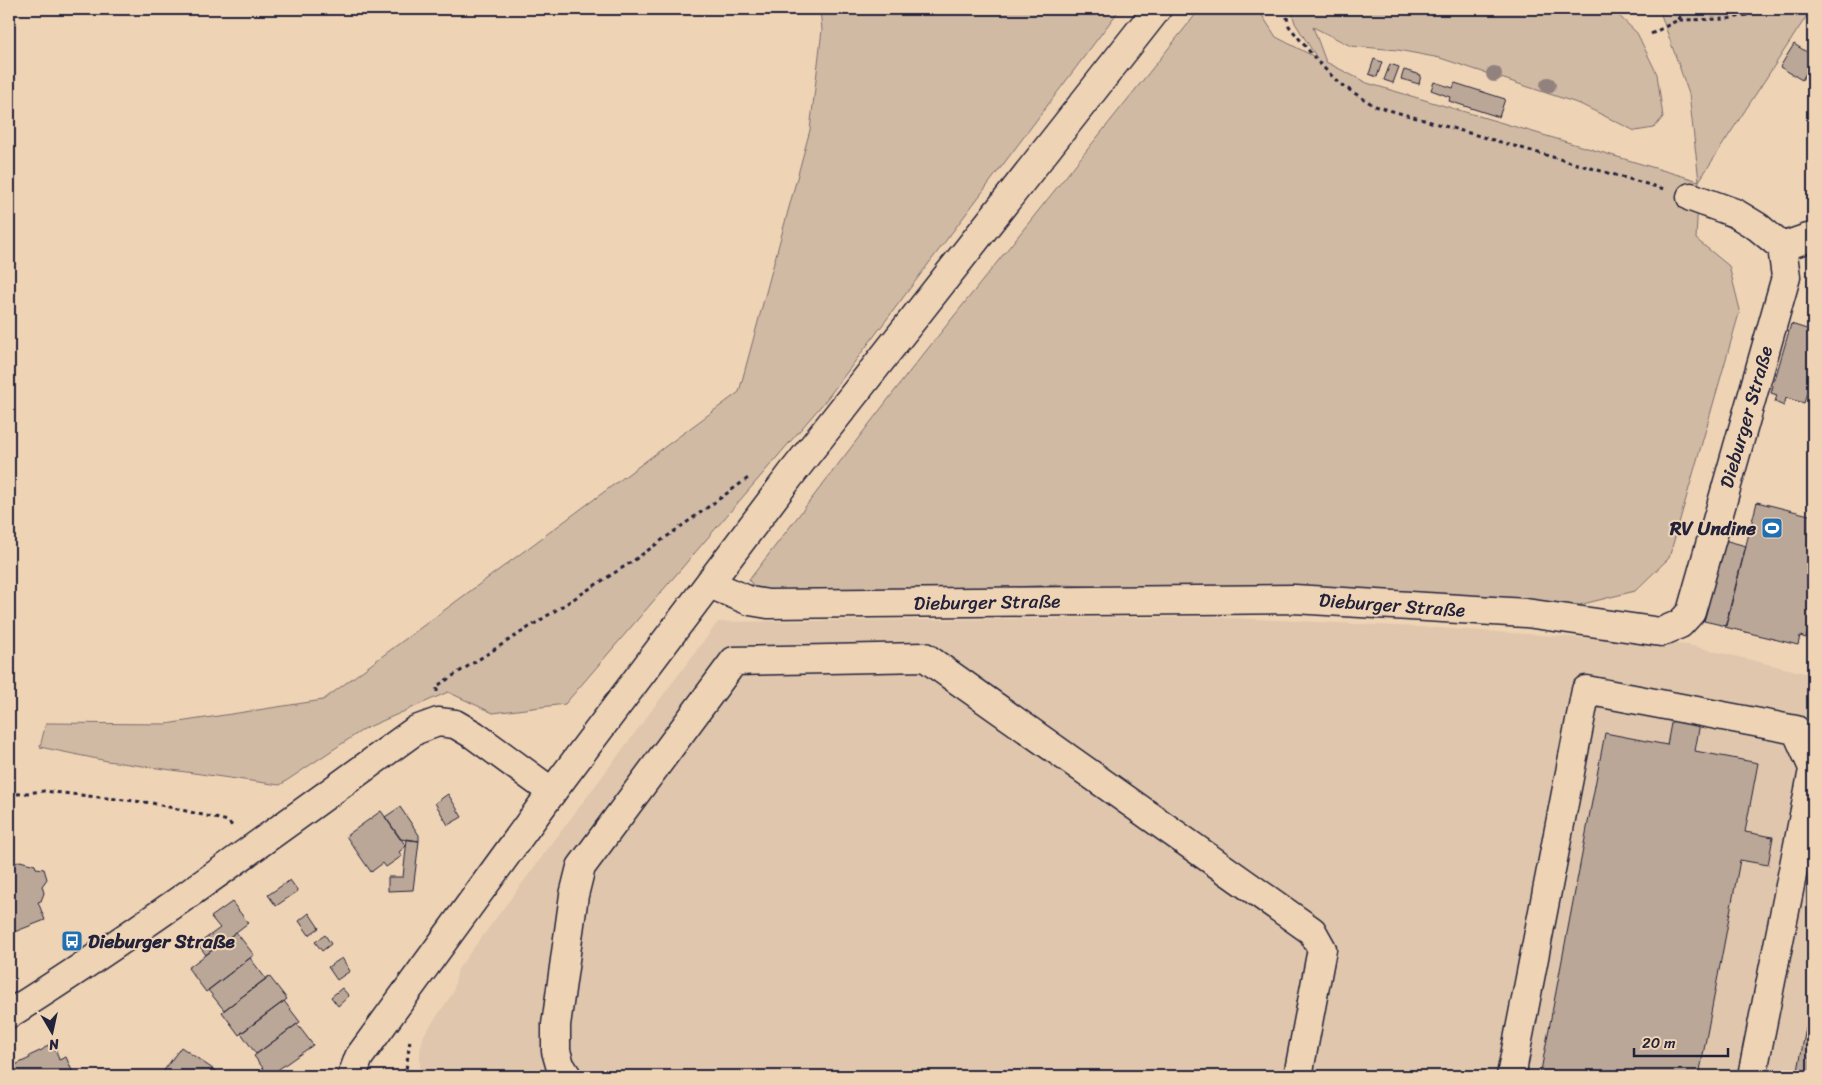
<svg xmlns="http://www.w3.org/2000/svg" width="1822" height="1085" font-family="Sriracha,sans-serif">
  <style>
    .built { fill: #dfc6ac }
    .green { fill: #d1baa4; stroke: #7a6e70 }
    .building { fill: #bba797; stroke: #22223b }
    .lines { fill: none; stroke-linecap: round; stroke-linejoin: round }
    .minor-casing { stroke: #22223b; stroke-width: 31 }
    .major-casing { stroke: #22223b; stroke-width: 31 }
    .path { stroke: #22223b; stroke-width: 3; stroke-dasharray: 4 4; stroke-linecap: butt }
    .minor { stroke: #eed3b5; stroke-width: 28 }
    .major { stroke: #eed3b5; stroke-width: 28 }
    .tree { fill: #91827d }
    .labels { text-anchor: middle; dominant-baseline: central; stroke-width: 4; stroke-linejoin: round; paint-order: stroke }
    .street-label { font-size: 19px; fill: #22223b; stroke: #eed3b5 }
    .poi-label { font-size: 19px; font-weight: bold; fill: #22223b; stroke: #eed3b5; text-anchor: end }
  </style>
  <rect width="100%" height="100%" fill="#eed3b5"/>
  <filter id="ink" filterUnits="userSpaceOnUse"><feTurbulence type="fractalNoise" baseFrequency=".02" numOctaves="2"/><feDisplacementMap in="SourceGraphic" scale="10" xChannelSelector="R" yChannelSelector="G"/><feConvolveMatrix kernelMatrix="1 2 1 2 8 2 1 2 1" color-interpolation-filters="sRGB"/></filter>
  <g filter="url(#ink)">
    <path class="built" d="M1211,617L1438,628L1688,645L1813,675V1076H423L420,1071V1051L424,1035L453,993L458,969L718,622Z"/>
    <path class="green" d="M820,9H1120L826,400L565,704L493,713L448,692L364,729L280,785L107,761L40,747L46,723L166,724L323,700L739,392L810,130L822,30Z
      M1200,9H1258L1276,37L1317,58L1295,23L1291,9H1612L1637,33L1657,74L1663,117L1654,128L1635,131L1580,104L1440,58L1398,50L1351,46L1313,27L1326,62L1367,83L1699,181L1689,94L1659,9H1803L1808,14L1699,181L1696,239L1729,266L1740,310L1669,558L1635,591L1579,605L1061,585L762,597L749,580L910,371Z"/>
    <path class="building" d="M1794,44L1813,56V61L1802,80L1780,67Z
      M1374,59L1382,62L1377,77L1369,74Z
      M1390,64L1399,67L1393,83L1384,80Z
      M1404,70L1421,75L1419,84L1401,79Z
      M1434,82L1453,88L1455,83L1505,99L1499,117L1449,101L1450,97L1431,90Z
      M1791,324L1813,331V371L1804,403L1786,398L1784,406L1775,402L1777,395L1771,393Z
      M1757,502L1813,516V584L1810,597L1813,598V624H1810L1806,638L1800,636L1798,645L1725,627Z
      M1724,540L1746,546L1726,626L1704,621Z
      M1672,718L1700,723L1695,751L1758,763L1745,832L1773,837L1768,865L1740,860L1699,1076H1540L1605,733L1667,745Z
      M448,794L462,817L448,825L435,803Z
      M400,807L419,835V841L400,839L385,817Z
      M381,811L406,846L399,852L402,856L386,867L383,863L371,872L346,836Z
      M407,839L419,841L413,890L388,891V877H403Z
      M20,861L35,865L36,868L44,869L47,879L42,886L44,893L41,901L38,902L45,920L9,934V866Z
      M290,880L298,891L276,906L268,895Z
      M232,902L248,923L206,955L198,944L220,928L211,917Z
      M309,913L319,928L309,935L299,921Z
      M236,932L254,955L206,992L188,968Z
      M325,935L331,944L322,951L315,942Z
      M250,958L266,979L224,1010L208,990Z
      M342,958L350,971L337,980L328,967Z
      M269,976L287,999L239,1035L222,1012Z
      M342,988L349,996L338,1006L331,997Z
      M1813,990V1076H1797Z
      M284,1001L300,1022L256,1054L241,1033Z
      M297,1024L313,1045L269,1076L254,1056Z
      M48,1045L55,1047L59,1060L66,1057L73,1073L66,1076H17L13,1066L30,1058L29,1056L42,1050Z
      M181,1047L223,1076H160Z
      M13,1066L17,1076H9V1067Z"/>
    <g class="lines">
      <g class="minor-casing">
        <path id="minor" d="M1691,197L1735,213L1758,227L1782,247
          M1782,247L1808,238L1813,240
          M710,584L750,601L768,604L1294,599L1526,613L1661,632L1680,624L1691,612L1786,277L1782,247
          M9,1014C149,926 282,827 416,730L438,722L455,724L474,735L552,792
          M567,1076L560,1065L556,1051V1025L574,895L581,867L734,661L925,657L1312,931L1322,949L1298,1076
          M1511,1076L1586,690L1796,730L1813,768
          M1752,1076L1813,770"/>
      </g>
      <g class="major-casing">
        <path id="major" d="M352,1076L359,1057L552,792L793,472L1157,9"/>
      </g>
      <path class="path" d="M1285,9L1289,26L1318,62L1340,84L1375,106L1664,189
        M1678,19L1688,9
        M1651,34L1678,20L1727,19L1777,9
        M437,692V686L633,561L751,476
        M9,795L44,791L152,803L228,821L233,827
        M394,1076L406,1070
        M409,1076L406,1070L410,1040"/>
      <use href="#minor" class="minor"/>
      <use href="#major" class="major"/>
    </g>
    <g class="tree">
      <circle cx="1494" cy="74" r="8"/>
      <circle cx="1548" cy="85" r="8"/>
    </g>
  </g>
  <defs>
    <g id="stadium-square" transform="scale(1.125)"><rect x="-9" y="-9" width="18" height="18" rx="4" fill="#1f6fb2" stroke="#eed3b5"/><path d="M0-5a6.5 5 0 1 0 0 10a6.5 5 0 1 0 0-10ZM-3.5-1.8h7v3.6h-7Z" fill="#fff"/></g>
    <g id="bus-square" transform="scale(1.125)"><rect x="-9" y="-9" width="18" height="18" rx="4" fill="#1f6fb2" stroke="#eed3b5"/><path d="M-5-6H5V4H4V6H2V4H-2V6H-4V4H-5ZM-3.5-4V0h7V-4ZM-3.5 1.2v1.5H-2V1.2ZM2 1.2v1.5H3.5V1.2Z" fill="#fff"/></g>
  </defs>
  <g fill-rule="evenodd">
    <use href="#stadium-square" x="1772" y="528"/>
    <use href="#bus-square" x="72" y="941"/>
  </g>
  <g class="labels">
    <g class="street-label">
      <text transform="translate(1746 417) rotate(-74)">Dieburger Straße</text>
      <text transform="translate(987 602) rotate(-1)">Dieburger Straße</text>
      <text transform="translate(1392 605) rotate(4)">Dieburger Straße</text>
    </g>
    <g class="poi-label">
      <text x="1756" y="528">RV Undine</text>
      <text x="88" y="941" text-anchor="start">Dieburger Straße</text>
    </g>
  </g>
  <rect width="1822" height="1085" fill="none" stroke="#eed3b5" stroke-width="30"/>
  <rect x="15" y="15" width="1792" height="1055" fill="none" stroke="#22223b" stroke-width="2" filter="url(#ink)"/>
  <g transform="translate(52 1032) rotate(171)" stroke="#eed3b5" stroke-width="4" paint-order="stroke">
  <path d="M0-4L9 19L0 12L-9 19Z" fill="#22223b"/>
  <text y="-8" font-size="14" font-weight="bold" text-anchor="middle" fill="#22223b">N</text>
  </g>
  <path d="M1634 1048v8h94v-8" fill="none" stroke="#22223b" stroke-width="2.5"/>
  <text x="1642" y="1048" font-size="15" fill="#22223b" stroke="#eed3b5" stroke-width="4" paint-order="stroke">20 m</text>
</svg>
